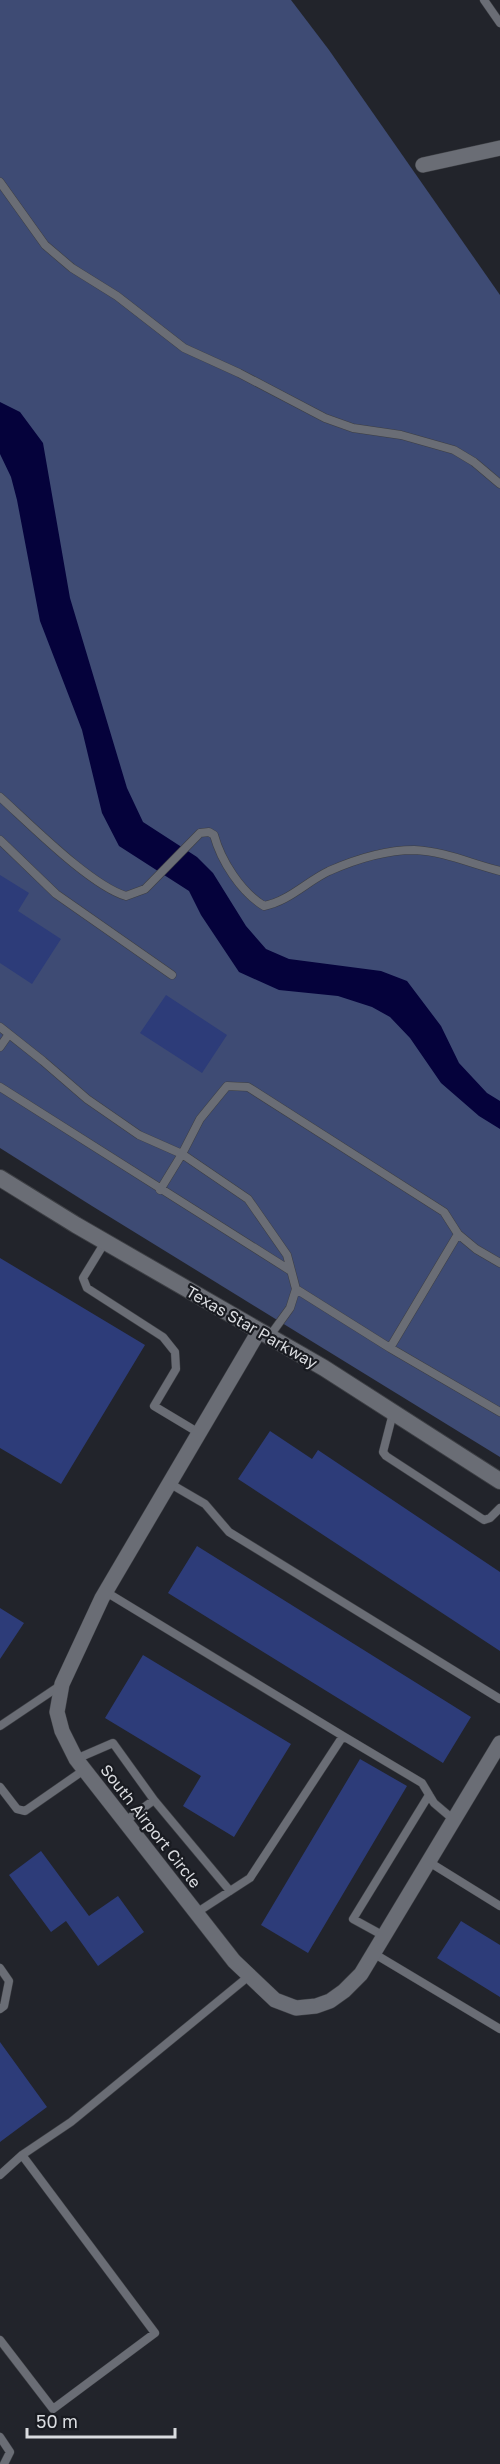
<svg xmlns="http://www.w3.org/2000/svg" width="500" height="2464" font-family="'Golos Text',sans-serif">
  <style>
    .green { fill: #3e4b74 }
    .water { fill: #05023b }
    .building { fill: #2d3c79 }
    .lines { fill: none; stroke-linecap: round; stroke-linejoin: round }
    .service-casing { stroke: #3d3f44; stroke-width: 9 }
    .minor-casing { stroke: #3d3f44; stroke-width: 16 }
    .tertiary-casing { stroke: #3d3f44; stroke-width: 18 }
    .service { stroke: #6a6d75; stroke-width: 8 }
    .minor { stroke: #6a6d75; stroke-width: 15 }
    .tertiary { stroke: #6a6d75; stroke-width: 16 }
    .labels { text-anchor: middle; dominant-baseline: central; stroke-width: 4.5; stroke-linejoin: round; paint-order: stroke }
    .street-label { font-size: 16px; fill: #dadce0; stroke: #191b21 }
  </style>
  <rect width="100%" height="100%" fill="#22242b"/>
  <path class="green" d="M0,0H291L329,50L500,295V1457L92,1206L0,1148Z"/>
  <path class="water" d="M0,402L20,412L43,443L70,598L127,788L143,822L197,857L213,873L246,926L266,949L289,959L381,971L407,981L441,1026L459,1063L487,1093L500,1101V1129L479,1116L441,1083L410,1038L390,1017L372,1007L338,996L279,990L239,972L201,915L189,891L119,846L102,813L82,730L40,621L17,500L11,477L0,454Z"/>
  <path class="building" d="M0,875L29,893L18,911L61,939L32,984L0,963Z
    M166,995L227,1035L202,1073L140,1033Z
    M0,1258L145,1345L61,1484L0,1448Z
    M270,1431L312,1459L318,1450L500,1572V1651L238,1479Z
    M197,1546L471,1717L443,1763L168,1593Z
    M0,1608L24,1623L0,1659Z
    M143,1655L291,1744L234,1837L183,1806L201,1776L105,1718Z
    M360,1759L407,1786L308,1953L261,1925Z
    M41,1851L89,1916L118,1896L144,1932L98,1966L66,1921L51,1932L9,1875Z
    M461,1921L500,1945V1997L437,1958Z
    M0,2042L47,2107L0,2142Z"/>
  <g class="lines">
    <g class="service-casing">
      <path id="service" d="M484,0L500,23
        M0,182L45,245L72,268L117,296L184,348L239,373L325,418L353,428L401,435L454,450L474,462L500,484
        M0,797C30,824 90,885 126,896L145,889L200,833L209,832L214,835C221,861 241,892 264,906C289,901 306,882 329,871C354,860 386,850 414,850C443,851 472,864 500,871
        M0,840L56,894L172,975
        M0,1027L43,1061L87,1099L139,1135L182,1154L248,1199L287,1255L296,1289L290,1308L269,1337
        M0,1047L9,1034
        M0,1087L291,1271
        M160,1190L182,1154L200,1119L227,1086L248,1087L444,1212L458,1234L390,1348L296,1289
        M458,1234L476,1249L500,1263
        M105,1242L83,1278L87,1288L163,1337L175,1352L176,1369L154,1406L199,1433
        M390,1348L500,1412
        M393,1413L383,1452L386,1456L484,1520L490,1518L500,1508
        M169,1483L205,1504L229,1532L500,1699
        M106,1592L343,1736
        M0,1726L61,1685
        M76,1759L113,1743L154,1800
        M0,1787L17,1809L25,1811L84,1770
        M124,1822L154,1800L230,1891
        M429,1862L500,1906
        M196,1913L250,1878L343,1736L422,1783L434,1803L454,1820
        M384,1936L353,1919L429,1795
        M373,1953L500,2029
        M0,1968L9,1981L4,2006L0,2009
        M0,2175L22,2155L71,2122L249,1976
        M0,2340L53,2409L155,2333L22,2155
        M0,2437L10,2452L4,2464"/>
    </g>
    <g class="minor-casing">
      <path id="minor" d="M423,165L500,148
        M259,1331L102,1598L62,1684L57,1712L62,1731L76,1759L234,1961L275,2000L296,2008L316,2006L330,2001L344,1991L361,1974L500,1743"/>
    </g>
    <g class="tertiary-casing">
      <path id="tertiary" d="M0,1178L76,1225L324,1368L500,1481"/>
    </g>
    <use href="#service" class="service"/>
    <use href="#minor" class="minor"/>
    <use href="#tertiary" class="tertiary"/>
  </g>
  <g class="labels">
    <g class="street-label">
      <text transform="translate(252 1327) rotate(30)">Texas Star Parkway</text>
      <text transform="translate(151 1826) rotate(52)">South Airport Circle</text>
    </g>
  </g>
  <path d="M27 2428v9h148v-9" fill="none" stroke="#dadce0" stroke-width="3"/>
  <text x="36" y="2428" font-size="18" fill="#dadce0" stroke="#191b21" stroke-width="4.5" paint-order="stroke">50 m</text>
</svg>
